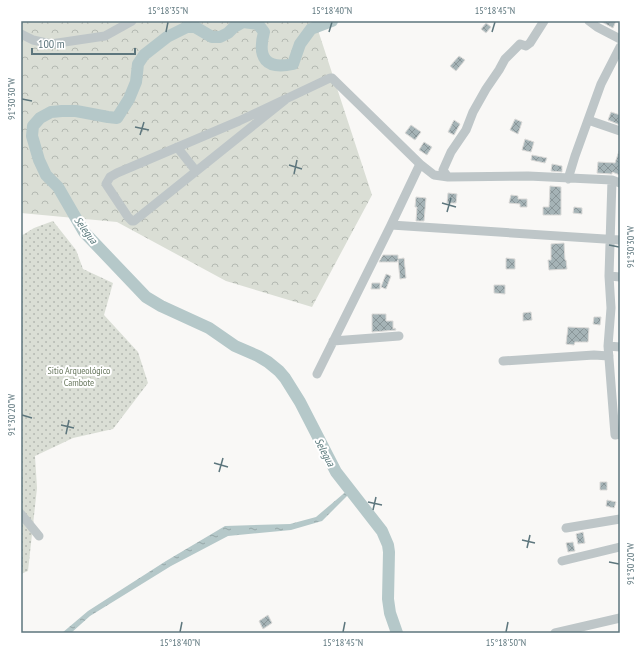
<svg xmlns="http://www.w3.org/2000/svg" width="641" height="654" font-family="'PT Sans Narrow',sans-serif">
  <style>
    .grass { fill: url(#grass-dots) }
    .forest { fill: url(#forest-crowns) }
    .water { fill: url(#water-ripples) }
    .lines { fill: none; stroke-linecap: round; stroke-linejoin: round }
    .river { stroke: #b5c8c9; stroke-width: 12 }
    .building { fill: url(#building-cross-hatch); stroke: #dbdad8 }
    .minor { stroke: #bec6c8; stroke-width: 9 }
    .ticks { fill: none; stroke: #5d767d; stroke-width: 1.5 }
    .labels { text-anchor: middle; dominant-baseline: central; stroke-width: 4; stroke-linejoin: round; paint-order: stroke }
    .park-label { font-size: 10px; fill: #6b7a61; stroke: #fff }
    .water-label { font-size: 11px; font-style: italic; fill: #5c7b7d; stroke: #fff }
    .neatline { fill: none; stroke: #5d767d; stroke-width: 1.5 }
    .ticks-label { font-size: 10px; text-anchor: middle; fill: #5d767d }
  </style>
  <defs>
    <pattern id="grass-dots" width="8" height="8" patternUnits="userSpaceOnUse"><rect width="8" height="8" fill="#daded5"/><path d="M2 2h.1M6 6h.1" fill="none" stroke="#b4b9b2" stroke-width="1.8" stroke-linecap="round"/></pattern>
    <pattern id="forest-crowns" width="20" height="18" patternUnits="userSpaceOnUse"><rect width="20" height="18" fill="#daded5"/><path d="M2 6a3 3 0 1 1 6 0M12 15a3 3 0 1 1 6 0" fill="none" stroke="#b4b9b2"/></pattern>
    <pattern id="water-ripples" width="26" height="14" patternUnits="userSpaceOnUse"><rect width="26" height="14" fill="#b5c8c9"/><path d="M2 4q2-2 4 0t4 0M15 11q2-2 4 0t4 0" fill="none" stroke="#96a7a8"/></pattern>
    <pattern id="building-cross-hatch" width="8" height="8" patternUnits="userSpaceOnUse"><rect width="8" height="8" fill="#a5b3b6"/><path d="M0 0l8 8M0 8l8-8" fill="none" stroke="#8a9699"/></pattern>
  </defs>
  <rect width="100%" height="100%" fill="#f9f8f6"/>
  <path class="grass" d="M53,221L76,250L83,269L113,283L104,315L138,352L148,383L113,429L73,438L35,456L37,488L28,571L21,574V236L34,228Z"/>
  <path class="forest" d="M21,21H315L372,195L312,307L226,281L117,222L21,213Z"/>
  <path class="water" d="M349,489L351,492L322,521L291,530L228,536L171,566L90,616L71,633H62L88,611L166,561L225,526L290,524L316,517Z"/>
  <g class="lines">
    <path class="river" d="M332,21L311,29L300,44L293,64C266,70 257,58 264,32L258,24L243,22L234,27L228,33L220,37H212L195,27H187L167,37L144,55L138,64L136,82L129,99L117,118L108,117L76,111H62L51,112L40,118L33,126L32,136L39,160L46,175L58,187L84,232L146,297L161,306L209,328L235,346L258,356L268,362L279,371L285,378L300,402L336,472L382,531L388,545L389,552L388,599L390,613L397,633"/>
  </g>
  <path class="building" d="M600,21H616L613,28Z
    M486,23L491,27L486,33L481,29Z
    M459,56L465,60L456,71L450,66Z
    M611,112L620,115V125L608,120Z
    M515,119L522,122L518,134L510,130Z
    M454,120L460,124L454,135L448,132Z
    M411,125L421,132L415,140L405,133Z
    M525,139L534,142L531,152L522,150Z
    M424,142L432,147L427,155L419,150Z
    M619,151L620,152V175L612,172V174L597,173L598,162L615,163Z
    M532,155L547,158L545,163L531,160Z
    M552,164L562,166V172L551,171Z
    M550,186L561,187V215H543V207H549Z
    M448,193L457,194L456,203H447Z
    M511,195L518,196V199H527V207H520V204L509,203Z
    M416,197L426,198L424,221H416L417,207H415Z
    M574,207L582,208V214L573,213Z
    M564,243L565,260H566L567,269L549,270L548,260H551V244Z
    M383,255H398V259L404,258L406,278L400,279L398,260L397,262H379Z
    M506,258L515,259V269H506Z
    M386,274L391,276L386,289L381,287Z
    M372,283H380V289H371Z
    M494,285H505V294L494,293Z
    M531,312L532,320L523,321V313Z
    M372,314H386V321H393V329L395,328L396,330L372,332Z
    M594,317H601L600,325L593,324Z
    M568,327L589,328L588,342H575L574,345L566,344Z
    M600,482H607V490H600Z
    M607,500L616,502L614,508L606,506Z
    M583,532L585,543L578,544L576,534Z
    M573,542L575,551L568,552L566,543Z
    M268,615L272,623L263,629L259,621Z"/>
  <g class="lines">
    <path class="minor" d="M589,21L597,27L620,39
      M21,34L33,40L51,44L105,36L132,21
      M285,100L134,221H132L128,217L106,184L110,177L117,173L239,121L330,78H332L420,164L391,225
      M588,120L620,131
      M177,147L196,171
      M420,164L434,175L448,177L528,176L612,180L620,183
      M448,177L443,170L451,152L466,130L473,112L486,89L499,70L505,59L520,44L526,46L530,43L544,21
      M568,179L575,156L601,84L620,47
      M612,180L609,276L611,308L608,346L615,435L620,434
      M609,276L620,277
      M333,341L399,336
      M608,346L620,347
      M503,361L594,355L609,356
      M317,374L391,225L620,240
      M21,514L39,536
      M566,528L620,519
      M562,561L620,547
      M555,633L620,618"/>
  </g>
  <path class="ticks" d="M166,32L168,22M329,32L332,22M492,32L495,22M22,99L32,101M135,127L149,130M140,135L144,122M289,165L302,169M294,174L297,160M442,203L456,207M447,212L451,198M609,245L619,247M22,415L32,418M61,425L74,428M66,434L69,420M214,463L228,467M219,472L223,458M368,502L382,505M373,510L376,497M522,540L535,543M527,548L530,535M609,562L619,564M180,632L182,622M343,632L345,622M506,632L508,622"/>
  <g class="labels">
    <g class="park-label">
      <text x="79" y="370">Sitio Arqueológico<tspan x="79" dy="12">Cambote</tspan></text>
    </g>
    <g class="water-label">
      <text transform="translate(86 230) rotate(53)">Selegua</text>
      <text transform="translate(325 452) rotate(62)">Selegua</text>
    </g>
  </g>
  <rect width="641" height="654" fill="none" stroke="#ffffff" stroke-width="44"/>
  <path d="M32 48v6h103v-6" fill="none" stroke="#5d767d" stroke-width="2"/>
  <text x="38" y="48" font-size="12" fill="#5d767d" stroke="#ffffff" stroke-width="3" paint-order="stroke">100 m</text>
  <rect x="22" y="22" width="597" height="610" class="neatline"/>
  <g class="ticks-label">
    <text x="168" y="14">15°18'35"N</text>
    <text x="332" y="14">15°18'40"N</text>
    <text x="495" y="14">15°18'45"N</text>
    <text transform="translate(11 99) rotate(-90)" y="4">91°30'30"W</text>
    <text transform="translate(630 247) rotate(-90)" y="4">91°30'30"W</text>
    <text transform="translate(11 415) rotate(-90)" y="4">91°30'20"W</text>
    <text transform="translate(630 564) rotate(-90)" y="4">91°30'20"W</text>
    <text x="180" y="646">15°18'40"N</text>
    <text x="343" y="646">15°18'45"N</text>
    <text x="506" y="646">15°18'50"N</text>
  </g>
</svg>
